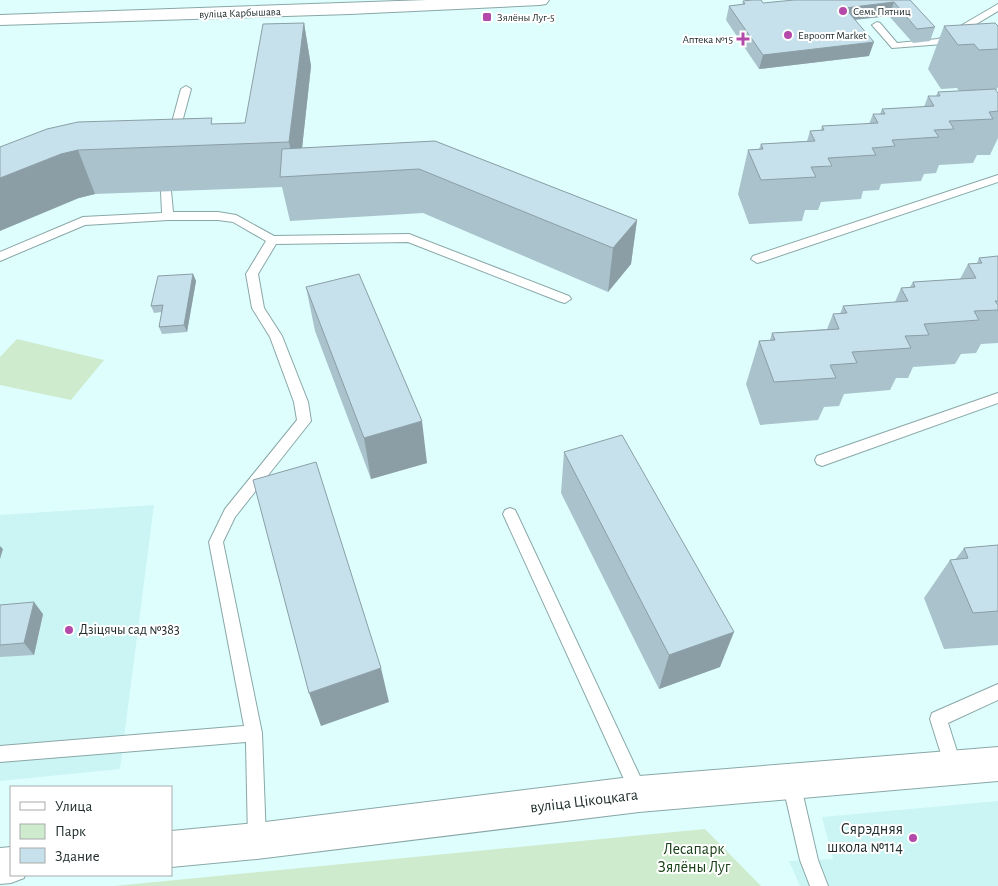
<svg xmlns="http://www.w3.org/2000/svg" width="998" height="886" font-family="'Alegreya Sans',sans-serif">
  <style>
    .built { fill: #cbf4f4 }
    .green { fill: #cfebcd }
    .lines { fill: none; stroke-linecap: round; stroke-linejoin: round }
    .service-casing { stroke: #8aa7a7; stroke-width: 2 }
    .minor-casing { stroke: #8aa7a7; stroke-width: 2 }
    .secondary-casing { stroke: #8aa7a7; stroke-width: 2 }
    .service { fill: #fff; fill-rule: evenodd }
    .minor { fill: #fff; fill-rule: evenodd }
    .secondary { fill: #fff; fill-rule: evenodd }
    .wall { fill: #aac2cb }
    .shaded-wall { fill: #8b9ea5 }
    .building { fill: #c6e1ec; stroke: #8b9ea5 }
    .poi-dot { fill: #b449aa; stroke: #fff; stroke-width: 2 }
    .labels { text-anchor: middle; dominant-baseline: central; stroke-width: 4; stroke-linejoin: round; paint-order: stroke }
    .far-poi-label { font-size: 11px; fill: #222e2e; stroke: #fff; text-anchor: start }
    .far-street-label { font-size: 11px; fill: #222e2e; stroke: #fff }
    .poi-label { font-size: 14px; fill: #222e2e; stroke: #fff; text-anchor: start }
    .near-street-label { font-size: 16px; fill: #222e2e; stroke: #fff }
    .near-poi-label { font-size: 16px; fill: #222e2e; stroke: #fff; text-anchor: end }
    .near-park-label { font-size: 16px; fill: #194117; stroke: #fff }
  </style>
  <rect width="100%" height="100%" fill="#defefe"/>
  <path class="built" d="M154,505L120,769L0,781V515Z
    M998,801V886H800L789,861L833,859L822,817Z"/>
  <path class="green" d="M17,339L104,360L71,400L0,385V357Z
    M705,829L761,886H114Z"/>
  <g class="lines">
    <g class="service-casing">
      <path id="service" d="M998,4V11L943,44L892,48L872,25L877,22L880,23L897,43L938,39Z
        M186,86L191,89L178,137L173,140L169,139L168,137L181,89Z
        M998,175V182L761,262L757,263L751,259L753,256Z
        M166,188L171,191L173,212H218L236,215L274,236L409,234L569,296L571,299L565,303L561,302L408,242L276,244L258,274L264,308L282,336L308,402L311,421L235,517L223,542L262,733L266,840L263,846L257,849L251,846L248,840L246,742L0,762V746L244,726L209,542L225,509L297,420L294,402L270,337L252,308L246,274L266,241L233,222L218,220H168L85,225L0,261V252L83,217L162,213L161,191Z
        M998,393V403L822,466L817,464L815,460L817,456Z
        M510,508L515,510L517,514L645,787L648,793L645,799L639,802L633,799L503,514L505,510Z
        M998,684V700L948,723L962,767L959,773L953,776L947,773L930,719L932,713Z
        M791,773L797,776L800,782L818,860L828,886H810L800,860L782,782L785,776Z"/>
    </g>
    <g class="minor-casing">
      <path id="minor" d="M998,747V781L639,812L257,859L171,867V831L257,823L639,776Z
        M11,847V875H25L24,878L11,883L0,884V848Z"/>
    </g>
    <g class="secondary-casing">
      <path id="secondary" d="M427,0H549L546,4L540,5L350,14L0,25V15Z"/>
    </g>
    <use href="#service" class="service"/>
    <use href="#minor" class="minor"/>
    <use href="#secondary" class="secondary"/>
  </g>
  <path class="wall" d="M910,0L935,27L930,41L913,43L889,16L855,20L869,56L759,69L726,20L729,6L742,5L743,1L763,3Z
    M304,23L311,66L302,148L435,141L637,220L631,264L608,292L423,213L290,221L282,187L95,194L79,198L0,147L214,124L245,123Z
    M944,26H998V87L996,91L998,93V138L990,155H977L973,163L939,165L936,173L924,174L921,181L881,184L879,190L863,191L861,199L821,202L818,210H805L802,221L749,224L738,194L748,150L759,149L761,144L807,141L810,131L821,130L822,126L869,124L873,114H880L882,109L924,107L928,96H936L938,92L959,91L957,88L941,89L928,69Z
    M998,256V343L981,344L976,353L961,354L955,364L913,367L908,378H896L890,390L844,394L839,406L824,407L818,420L760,425L746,384L759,341L770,340L772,333L827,329L833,314H840L843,306L895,302L901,288L910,287L913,282L960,279L968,264L977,263L979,258Z
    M193,274L196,281L187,332L162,334L159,327L162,312L154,313L151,306Z
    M306,287L427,463L371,479L315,331Z
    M564,452L720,667L659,689L561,493Z
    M998,545V645L944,649L924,598L950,560H955L964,548Z
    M0,605L43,614L34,655L0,657Z"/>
  <path class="shaded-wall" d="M894,2L889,16L841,21L845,8Z
    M304,23L311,66L299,176H296L289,142Z
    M874,42L869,56L759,69L763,55Z
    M78,150L95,194L79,198L0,231V178L61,154Z
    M637,220L631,264L608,292L613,248Z
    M193,274L196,281L187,332L184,325Z
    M422,421L427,463L371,479L364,438Z
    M0,546L3,549L0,559Z
    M34,602L43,614L34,655L24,643Z
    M734,632L720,667L659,689L669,655Z
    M381,668L389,702L321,726L309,693Z"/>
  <path class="building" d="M752,0H761L763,3L794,0H910L935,27L917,29L894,2L845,8L874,42L763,55L729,6L745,4L743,1Z
    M304,23L289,142L78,150L61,154L0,178V147L47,129L78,122L212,118L211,124L245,123L263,24Z
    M995,23L998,26V49L979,50L974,44L958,45L944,26Z
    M995,89L998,93V111L989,112L993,119L949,121L954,129L934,130L939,137L892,140L895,146L872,148L876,155L828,158L832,166L811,167L816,177L761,180L748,150L763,149L761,144L815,141L810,131L824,130L822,126L878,123L873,114H885L882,109L934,106L928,96H940L938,92Z
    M435,141L637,220L613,248L419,169L280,177L282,149Z
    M998,256V301H995L998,305V310L974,311L979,320L924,324L929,335L905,336L911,348L852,352L857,363L830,365L836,378L774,382L759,341L775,340L772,333L839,329L833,314L847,313L843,306L908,301L901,288L915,287L913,282L976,278L968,264L982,263L979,258Z
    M193,274L184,325L159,327L163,305L151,306L158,276Z
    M359,274L422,421L364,438L306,287Z
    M622,435L734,632L669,655L564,452Z
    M316,462L381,668L309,693L253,480Z
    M998,545V611L973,613L950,560L968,558L964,548Z
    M34,602L24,643L0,645V605Z"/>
  <g class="poi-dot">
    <circle cx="843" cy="11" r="5"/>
    <rect x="482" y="12" width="10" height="10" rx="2.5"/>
    <circle cx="788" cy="35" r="5"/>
    <path d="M740.5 31.5h5v5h5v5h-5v5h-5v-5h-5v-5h5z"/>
    <circle cx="69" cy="630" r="5"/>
    <circle cx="913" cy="838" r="5"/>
  </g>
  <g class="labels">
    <g class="far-poi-label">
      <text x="853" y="11">Семь Пятниц</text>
      <text x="497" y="17">Зялёны Луг-5</text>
      <text x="798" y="35">Евроопт Market</text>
      <text x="733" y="39" text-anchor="end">Аптека №15</text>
    </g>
    <g class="far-street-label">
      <text transform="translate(240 13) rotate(-2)">вуліца Карбышава</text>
    </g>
    <g class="poi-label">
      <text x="79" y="630">Дзіцячы сад №383</text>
    </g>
    <g class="near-street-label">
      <text transform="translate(584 801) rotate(-7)">вуліца Цікоцкага</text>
    </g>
    <g class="near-poi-label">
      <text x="903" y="829">Сярэдняя<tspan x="903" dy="18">школа №114</tspan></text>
    </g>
    <g class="near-park-label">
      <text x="694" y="849">Лесапарк<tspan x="694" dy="18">Зялёны Луг</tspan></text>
    </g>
  </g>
  <rect x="10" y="786" width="162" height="90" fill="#ffffff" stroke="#a7abab"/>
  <rect x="20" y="802" width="25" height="8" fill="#ffffff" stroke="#a7abab"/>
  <text x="55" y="811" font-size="15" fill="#222e2e">Улица</text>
  <rect x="20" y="824" width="25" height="15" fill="#cfebcd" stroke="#a7abab"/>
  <text x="55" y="836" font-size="15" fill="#222e2e">Парк</text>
  <rect x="20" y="848" width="25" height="15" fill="#c6e1ec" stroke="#a7abab"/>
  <text x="55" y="861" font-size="15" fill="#222e2e">Здание</text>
</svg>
